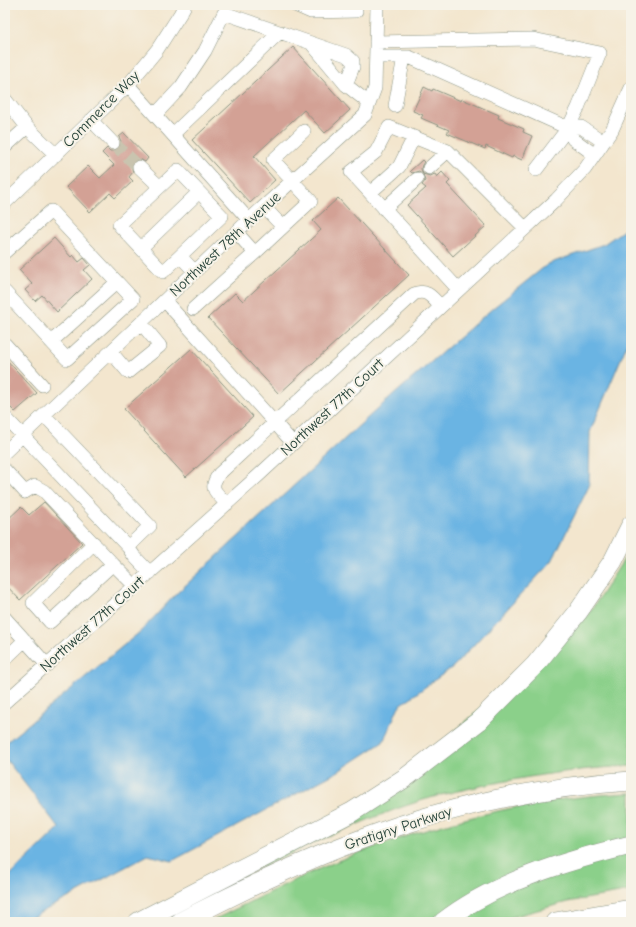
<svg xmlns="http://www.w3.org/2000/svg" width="636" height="927" font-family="'Comic Neue',sans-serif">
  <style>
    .green { fill: #8bd08a; stroke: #55865f }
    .water { fill: #6bb4e3; stroke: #45788c }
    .building { fill: #d3a195 }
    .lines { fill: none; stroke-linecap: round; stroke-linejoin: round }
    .minor-tunnel { stroke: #c9c4af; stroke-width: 13; stroke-dasharray: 13 6; stroke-linecap: butt }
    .minor-casing { stroke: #899281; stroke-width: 14 }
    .highway-casing { stroke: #899281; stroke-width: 20 }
    .minor { stroke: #fff; stroke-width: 13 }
    .highway { stroke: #fff; stroke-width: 19 }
    .labels { text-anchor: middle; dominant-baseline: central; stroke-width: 4; stroke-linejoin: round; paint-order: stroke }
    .street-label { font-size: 15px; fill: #1f3d34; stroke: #f7f3e8 }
  </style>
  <rect width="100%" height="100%" fill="#f7f3e8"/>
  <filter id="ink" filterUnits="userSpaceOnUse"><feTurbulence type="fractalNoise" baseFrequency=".025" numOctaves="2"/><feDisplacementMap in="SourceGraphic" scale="8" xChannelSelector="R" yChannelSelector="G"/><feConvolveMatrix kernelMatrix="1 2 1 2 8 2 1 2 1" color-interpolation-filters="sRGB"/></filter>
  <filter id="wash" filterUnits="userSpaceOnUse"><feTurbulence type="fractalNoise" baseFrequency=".012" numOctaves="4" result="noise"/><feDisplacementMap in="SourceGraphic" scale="16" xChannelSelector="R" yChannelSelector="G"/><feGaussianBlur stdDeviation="0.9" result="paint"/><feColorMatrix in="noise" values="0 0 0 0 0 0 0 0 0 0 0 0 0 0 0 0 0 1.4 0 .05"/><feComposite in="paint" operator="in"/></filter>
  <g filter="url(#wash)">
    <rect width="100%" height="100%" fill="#f3e6ce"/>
    <path class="green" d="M631,548V766C584,768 537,775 490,784C468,789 445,793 423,800C357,821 296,851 234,880L371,804L585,618L600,597Z
      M631,793V891L567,902L494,922H209C252,901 296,878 340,860C432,824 532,797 631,793Z"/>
    <path class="water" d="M631,225V335L590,432L589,486L552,561L454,666L399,706L383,742L337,772L172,861L148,855L23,922H5V880L59,828L5,758V749L8,741L141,631L175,595L375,411L493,308L548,264L604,244Z"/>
    <g id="blocks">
      <path class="building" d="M293,47L350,110L325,133L304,110L254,156L275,180L250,203L192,140Z
        M424,87L432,91L433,89L461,101L462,99L499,115L498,118L524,129L523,132L532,136L522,160L513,156L512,158L486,146L485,149L447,133L449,130L421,118L423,115L413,111Z
        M124,133L148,158L145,162L140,159L134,161L131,166L133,172L129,177L133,181L115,198L110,193L90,212L66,187L88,166L100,178L114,165L102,153L107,148L110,151H115L119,148L121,141L119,137Z
        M422,160L424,162L422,165L421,169L423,174L430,176L435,174L437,177L442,172L450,181L447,184L486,226L453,256L407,205L426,188L422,185L425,181L423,174L419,171L412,173L410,171Z
        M338,198L409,275L279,394L208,318L235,293L243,301L321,230L313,221Z
        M54,238L71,257L73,255L79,262L84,258L90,265L84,270L92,279L57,312L42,295L35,301L25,290L32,284L19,270Z
        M191,349L253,417L186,477L124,409Z
        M5,358L37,393L15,412L5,402Z
        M44,502L82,543L20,600L5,584V522L21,507L29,515Z"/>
    </g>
  </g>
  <g filter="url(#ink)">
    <use href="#blocks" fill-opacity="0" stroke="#899281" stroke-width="1"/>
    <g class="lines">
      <path class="minor-tunnel" d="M113,143L139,167"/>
      <g class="minor-casing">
        <path id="minor" d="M295,5L311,12L356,11L355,5
          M376,57H409L568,128L578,108L600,53L533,39L376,42
          M128,85L249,220
          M346,85L369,103
          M5,99L27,127L5,147
          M395,106L404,57
          M155,115L181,87L205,51L224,13L346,55L353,61V67L346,85L311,43
          M91,120L113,143
          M27,127L56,155
          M568,128L573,139L595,155
          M173,134L280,32
          M139,167L159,186
          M429,168L448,151
          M536,170L568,128L581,127L604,142
          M370,193L399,167L414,137
          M5,203L128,85L157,50L180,14L185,5
          M264,207L283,227
          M384,209L417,179
          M141,248L199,192
          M5,252L51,211L133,299L67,359L5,292
          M255,253L311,201L273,160L304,131
          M180,256L163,272L119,225L178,170L222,216L180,256L195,272
          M458,289L351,172L376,152L389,127L448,151L525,228
          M165,301L293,443
          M193,309L255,253L236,232
          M51,342L117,282
          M5,344L42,385
          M111,352L128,372L160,346L141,323
          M5,417L128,547L150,526L44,415
          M5,452L249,220L365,115L375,88L377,5
          M5,470L25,492L35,486L44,491L113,564L50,622L33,603L94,543
          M227,504C216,492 208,489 219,474L414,294C426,288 433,298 440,306
          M128,547L134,556L150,573
          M113,564L135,586
          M5,618L47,665
          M5,659L25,640
          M5,702L259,475L556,200L585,169L612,130L631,88"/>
      </g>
      <g class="highway-casing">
        <path id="highway" d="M138,922L352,812L405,778L479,721L535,665L578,612L613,561L631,525
          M180,922C239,892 299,862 362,839C448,806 539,787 631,781
          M443,922C494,882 569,860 631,845
          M555,922L631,909"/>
      </g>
      <use href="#minor" class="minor"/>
      <use href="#highway" class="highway"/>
    </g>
  </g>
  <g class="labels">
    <g class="street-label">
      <text transform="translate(101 109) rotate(-45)">Commerce Way</text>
      <text transform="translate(225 244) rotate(-43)">Northwest 78th Avenue</text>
      <text transform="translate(332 407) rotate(-43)">Northwest 77th Court</text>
      <text transform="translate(92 624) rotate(-42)">Northwest 77th Court</text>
      <text transform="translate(398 828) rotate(-18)">Gratigny Parkway</text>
    </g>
  </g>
  <rect width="636" height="927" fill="none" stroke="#f7f3e8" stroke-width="20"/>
</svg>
